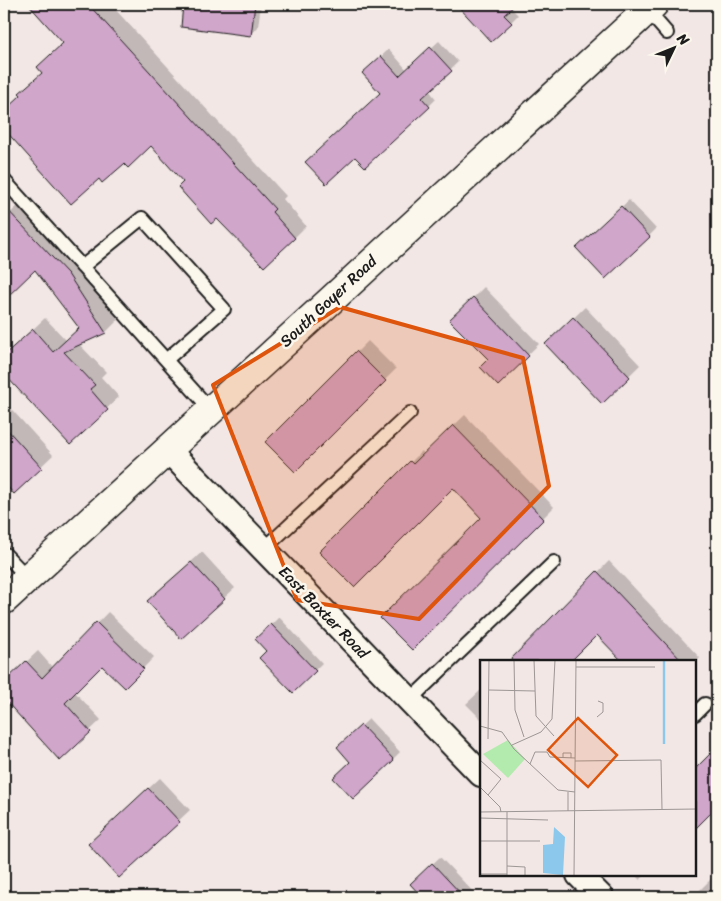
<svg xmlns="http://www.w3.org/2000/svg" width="721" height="901" font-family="Sriracha,sans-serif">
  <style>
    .shadow { fill: #0003 }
    .building { fill: #d0a6ca; stroke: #1c1c1c }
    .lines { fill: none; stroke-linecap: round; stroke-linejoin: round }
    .service-casing { stroke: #1c1c1c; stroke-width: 16 }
    .minor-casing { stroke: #1c1c1c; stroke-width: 28 }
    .tertiary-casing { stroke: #1c1c1c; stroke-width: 31 }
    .service { stroke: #fbf7ec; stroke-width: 12 }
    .minor { stroke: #fbf7ec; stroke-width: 24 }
    .tertiary { stroke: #fbf7ec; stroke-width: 28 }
    .marked { fill: #de560d; fill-opacity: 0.2; stroke: #de560d; stroke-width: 4; stroke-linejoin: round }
    .labels { text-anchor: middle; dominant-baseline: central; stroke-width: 5; stroke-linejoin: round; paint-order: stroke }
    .street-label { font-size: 16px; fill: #1c1c1c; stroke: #fbf7ec }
    .inset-river { fill: none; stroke: #8cc8ec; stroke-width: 2.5 }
    .inset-road { fill: none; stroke: #9c9695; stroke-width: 1 }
    .view { fill: #de560d; fill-opacity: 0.15; stroke: #de560d; stroke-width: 2.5 }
    .inset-edge { fill: none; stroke: #1c1c1c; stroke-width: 2.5 }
  </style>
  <rect width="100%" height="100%" fill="#f2e7e5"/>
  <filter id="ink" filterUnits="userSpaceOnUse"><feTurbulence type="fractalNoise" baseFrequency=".02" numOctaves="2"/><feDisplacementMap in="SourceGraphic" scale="10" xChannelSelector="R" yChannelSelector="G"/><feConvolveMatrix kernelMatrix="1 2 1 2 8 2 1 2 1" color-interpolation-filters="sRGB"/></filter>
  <g filter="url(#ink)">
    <path class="shadow" d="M30,4H107L112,9L114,8L286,196L283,199L306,226L294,238L185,182L152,144L99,177L72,202L4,127V112L44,73L64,42Z
      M185,4H261L258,27L251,35L182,26Z
      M471,4H514L510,7L518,15L511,22L464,10Z
      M439,41L458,62L429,90L436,99L429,106L382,93L371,66L389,49L407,70Z
      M629,200L656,229L649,236L585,241Z
      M23,201L80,262L118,320L106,332L79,344L106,372L101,377L119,397L70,443L4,372V356L45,318L66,340L80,328L35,269L4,298V219Z
      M484,287L539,344L498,384L489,359L451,320Z
      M585,307L640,365L602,402L557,334Z
      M368,341L396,369L295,470L267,442Z
      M4,401L53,455L14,492L4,481Z
      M465,415L554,507L412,649L483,518L453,487L321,552L422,451L424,454Z
      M202,552L235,588L224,598L160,590Z
      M609,561L700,658L695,663V661H624L598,634L570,661H510Z
      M108,612L154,657L125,687L102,664L75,692L101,720L60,759L4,698V683L38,651L53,668Z
      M279,617L322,663L293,692L267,651L257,639Z
      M481,690V719L466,704Z
      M369,719L400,752L393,759L352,761L346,740Z
      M717,748V805L695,827V769Z
      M160,778L190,810L119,876L100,833Z
      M440,857L478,897H424L411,884Z
      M717,873V897H693Z
      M635,875H645L640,880Z
      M166,890L172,897H158Z"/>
    <path class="building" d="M28,4H88L275,209L272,212L295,238L264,267L217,219L211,224L178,187L183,182L151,146L128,168L124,164L102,183L99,179L71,204L4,129V111L21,95L19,93L42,73L37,67L63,43Z
      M183,4H255L251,36L181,27Z
      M456,4H516L504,15L512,23L491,42Z
      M430,47L452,71L422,98L430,107L365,167L355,157L326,184L305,162L380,93L362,73L381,56L399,76Z
      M4,206L68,274L106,333L64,352L95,385L90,389L108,410L70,445L4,374V355L33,329L53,352L79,328L35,270L4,300Z
      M621,206L650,237L605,279L576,248Z
      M473,297L529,356L498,386L480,367L488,359L449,320Z
      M573,317L630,377L602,404L545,344Z
      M356,351L386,381L295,472L265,442Z
      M453,425L544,519L412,650L380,618L481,518L453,488L354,587L319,552L410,461L413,464Z
      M4,426L42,468L14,494L4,483Z
      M191,562L225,599L181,639L147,601Z
      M597,571L682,661H622L597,635L571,661H509Z
      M96,622L144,669L125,688L102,666L65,703L91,732L60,761L4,699V682L26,661L42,678Z
      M271,624L316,671L293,693L259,658L266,651L255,639Z
      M361,725L394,760L353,799L333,778L350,762L337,747Z
      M717,747V807L695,829V769Z
      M148,788L180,822L119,878L88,844Z
      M432,863L464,897H422L410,884Z"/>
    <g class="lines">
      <g class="service-casing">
        <path id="service" d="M647,10L667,33
          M4,180L211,410
          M82,267L142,218L224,309L166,360
          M264,549L410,413
          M4,553L28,578
          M410,700L554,562
          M695,714L705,704"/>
      </g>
      <g class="minor-casing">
        <path id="minor" d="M168,450L481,774
          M579,875L601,897"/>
      </g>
      <g class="tertiary-casing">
        <path id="tertiary" d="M4,600L654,4"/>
      </g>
      <use href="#service" class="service"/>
      <use href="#minor" class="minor"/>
      <use href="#tertiary" class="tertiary"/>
    </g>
  </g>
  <path class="marked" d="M340,307L523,358L549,486L419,619L297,600L213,385Z"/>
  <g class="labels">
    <g class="street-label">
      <text transform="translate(328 301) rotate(-43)">South Goyer Road</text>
      <text transform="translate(324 612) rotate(46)">East Baxter Road</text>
    </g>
  </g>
  <g transform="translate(480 660)">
    <rect width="216" height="216" fill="#f2e7e5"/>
    <path d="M28,80L45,99L28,118L3,94Z" fill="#b3eaad"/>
    <path d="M74,167L85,177L83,215L63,213V185L73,184Z" fill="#8cc8ec"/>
    <path class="inset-river" d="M184,84V0"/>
    <path class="inset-road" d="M34,0L35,50L44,77M54,0L56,56L74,76M96,7H175M9,30L55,31M117,57L123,52V43L118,41M0,66L22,72L34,89L78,130L95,132M8,79L9,0M32,85L61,72L72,59L75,0M83,98V93H91V98M0,100L21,119L8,135M95,101L181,100L182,149M50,104L55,92H67L70,97L95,98M0,127L20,147L21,152M88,151V132M0,152L217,149M27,152V216M0,158L68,160M0,181H60M27,206L45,207V216M0,214H27M94,216L96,0"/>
    <path class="view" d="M98,58L137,95L108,127L68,90Z"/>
    <rect width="216" height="216" class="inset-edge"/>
  </g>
  <rect width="721" height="901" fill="none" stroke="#fbf7ec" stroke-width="20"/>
  <rect x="10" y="10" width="701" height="881" fill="none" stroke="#1c1c1c" stroke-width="2" filter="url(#ink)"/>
  <g transform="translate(674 48) rotate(47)" stroke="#fbf7ec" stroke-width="4" paint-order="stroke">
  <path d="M0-4L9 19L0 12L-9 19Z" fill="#1c1c1c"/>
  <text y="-8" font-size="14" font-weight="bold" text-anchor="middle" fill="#1c1c1c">N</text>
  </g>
</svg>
